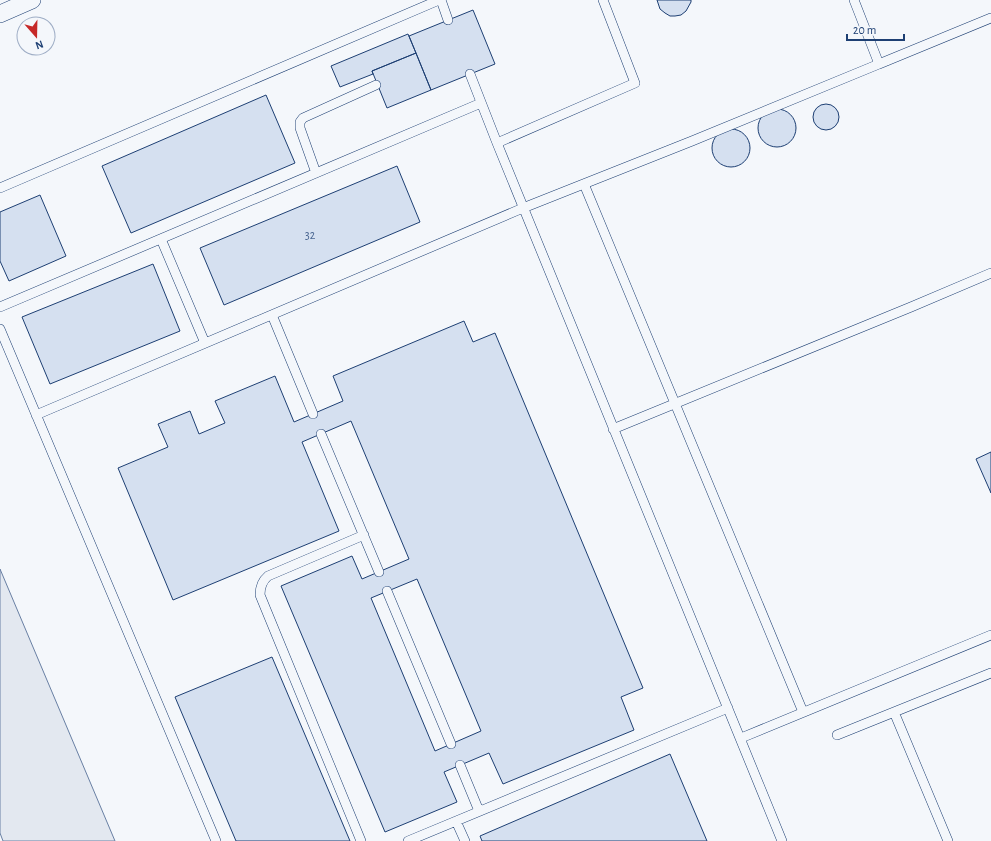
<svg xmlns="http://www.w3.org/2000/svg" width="991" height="841" font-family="'Alegreya Sans',sans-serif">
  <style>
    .parking { fill: #e3e8f0; stroke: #687fa3 }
    .building { fill: #d5e0f0; stroke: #1d3f73; fill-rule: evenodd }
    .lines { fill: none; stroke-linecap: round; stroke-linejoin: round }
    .service-casing { stroke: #1d3f73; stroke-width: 10 }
    .minor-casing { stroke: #1d3f73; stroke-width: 18 }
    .service { stroke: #f4f7fb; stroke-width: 9 }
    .minor { stroke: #f4f7fb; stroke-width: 17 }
    .labels { text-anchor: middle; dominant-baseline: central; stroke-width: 3; stroke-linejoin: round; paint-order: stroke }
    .number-label { font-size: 12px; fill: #4b6792 }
  </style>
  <rect width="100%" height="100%" fill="#f4f7fb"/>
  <path class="parking" d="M0,569L115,841H3L0,833Z"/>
  <path class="building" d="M657,0H691V2L686,11L681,15L675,16H670L665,13L660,9Z
    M473,10L495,64L431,90L409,36Z
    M408,34L416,53L372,71L373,74L340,87L331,66Z
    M416,53L431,90L387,108L372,71Z
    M266,95L295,163L131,233L102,166Z
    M813 117a13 13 0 1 1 26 0a13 13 0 1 1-26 0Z
    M758 128a19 19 0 1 1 38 0a19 19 0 1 1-38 0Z
    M712 148a19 19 0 1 1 38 0a19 19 0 1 1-38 0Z
    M397,166L420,222L224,305L200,248Z
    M40,195L66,256L9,281L0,261V212Z
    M153,264L180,331L50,384L22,317Z
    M464,321L473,342L495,333L643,688L621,697L634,730L503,784L489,753L444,772L457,802L385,832L281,586L352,556L362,579L409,559L351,421L302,442L339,531L173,600L118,468L168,447L158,424L190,411L199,434L225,423L215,401L275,376L294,422L343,401L333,376ZM417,579L481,731L435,751L371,598Z
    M991,452V493L976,459Z
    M272,657L350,841H236L175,697Z
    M670,754L707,841H482L480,836Z"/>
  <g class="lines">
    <g class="service-casing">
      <path id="service" d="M441,0L448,20
        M854,0L879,64L991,18
        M470,74L497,143L782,841
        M497,143L635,83L603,0
        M316,173L300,128V122L303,118L376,85
        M584,184L803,712
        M0,188L439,0
        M161,239L205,343
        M0,307L481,103
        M272,315L313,414
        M0,329L216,841
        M36,415L523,208L692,141L879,64
        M613,429L911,307L991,273
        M321,434L379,572
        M387,591L451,744
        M894,712L948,841
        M837,735L991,673
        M741,738L991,635
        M460,765L479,811
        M456,821L465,841
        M361,841L260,595C260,587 262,581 268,576L364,535
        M408,841L728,708"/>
    </g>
    <g class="minor-casing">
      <path id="minor" d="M0,14L32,0"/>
    </g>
    <use href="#service" class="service"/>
    <use href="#minor" class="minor"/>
  </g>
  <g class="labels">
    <g class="number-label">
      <text x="310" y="235">32</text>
    </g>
  </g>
  <g transform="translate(36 36) rotate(160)"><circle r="19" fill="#f4f7fb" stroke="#9eadc5"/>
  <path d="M0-3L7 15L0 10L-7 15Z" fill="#c62828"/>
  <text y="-6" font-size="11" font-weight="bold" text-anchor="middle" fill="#1d3f73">N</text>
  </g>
  <path d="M847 34v6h57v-6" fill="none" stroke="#1d3f73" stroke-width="2"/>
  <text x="853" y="34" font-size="12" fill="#1d3f73" stroke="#f4f7fb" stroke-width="3" paint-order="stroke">20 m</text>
</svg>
